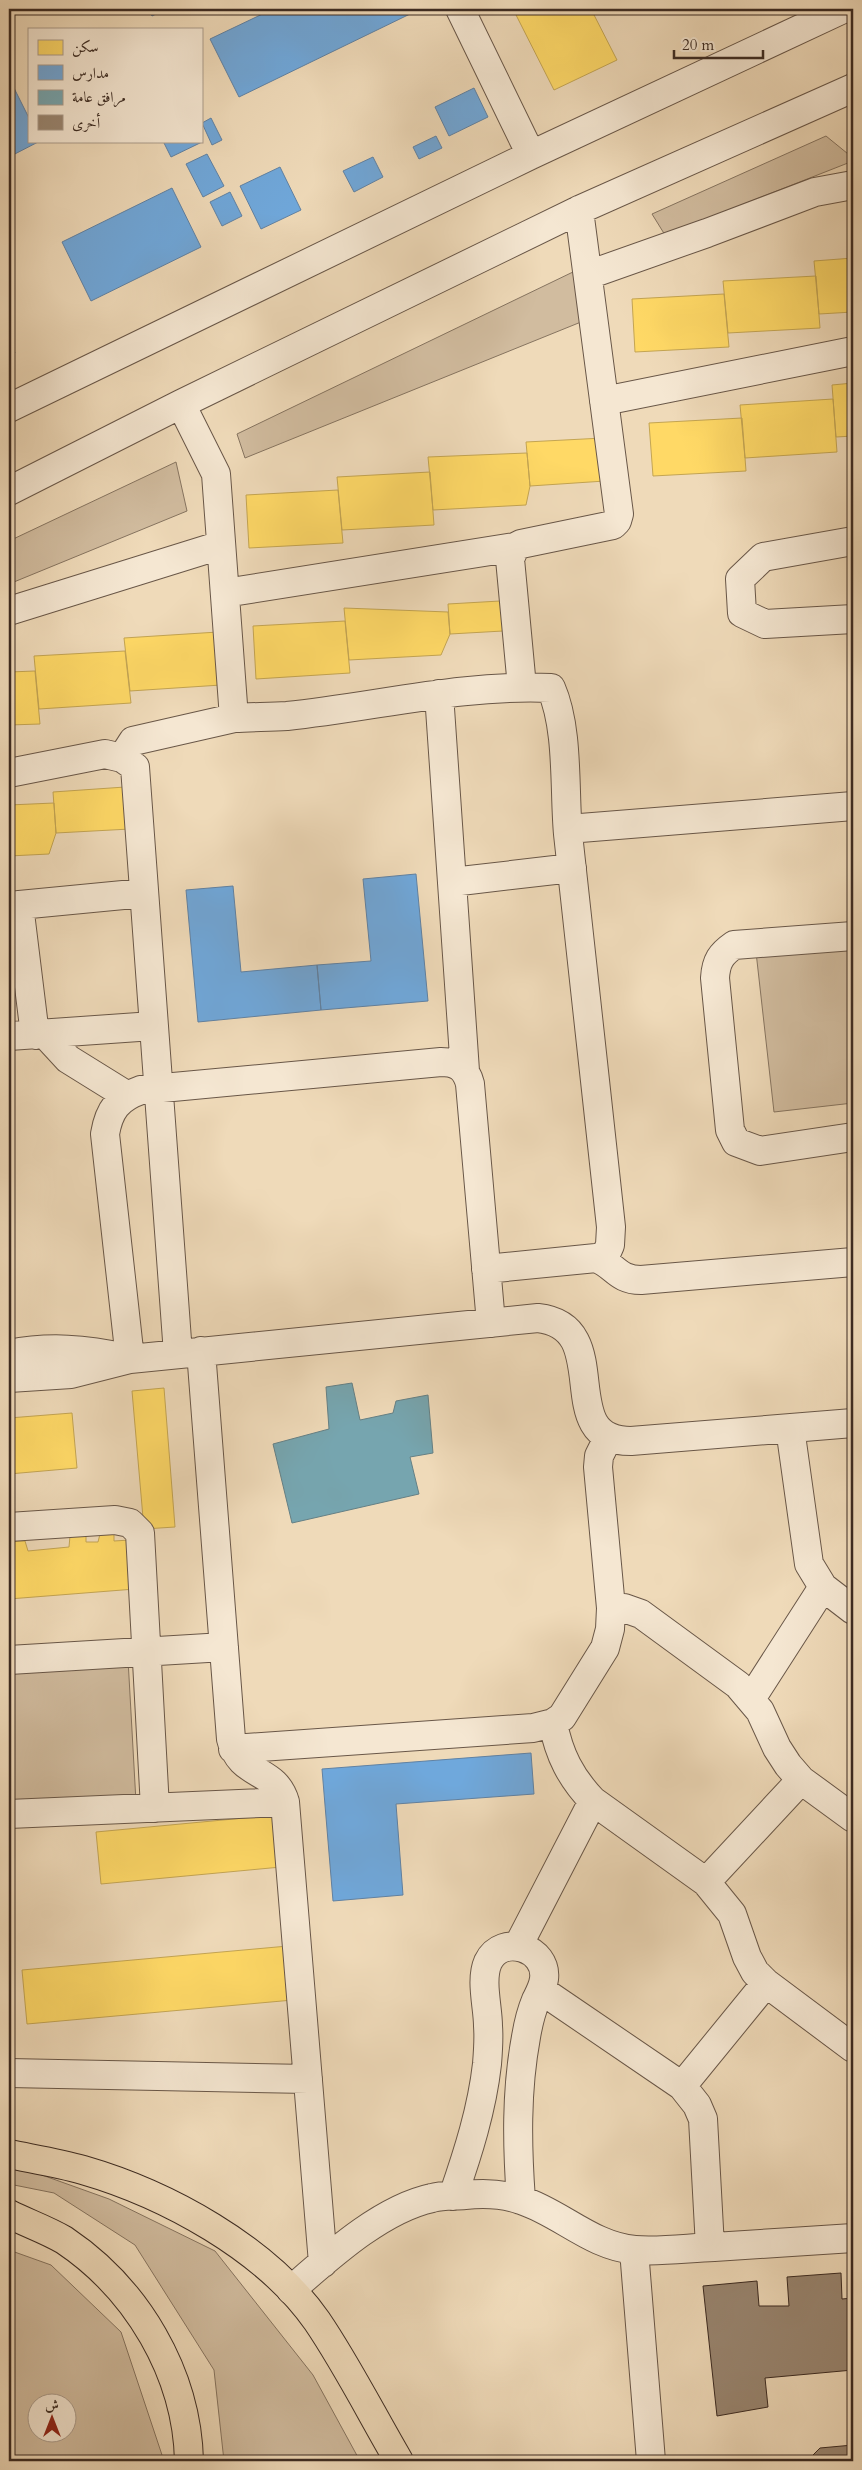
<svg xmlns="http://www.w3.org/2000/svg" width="862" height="2470" font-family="Cardo,Amiri,serif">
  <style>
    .green { fill: #d1bc9f; stroke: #867460; fill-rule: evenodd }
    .homes { fill: #ffd966; stroke: #c4a552 }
    .schools { fill: #6fa8dc; stroke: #6082a4 }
    .public { fill: #76a5af; stroke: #658085 }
    .building { fill: #998671; stroke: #3c2b22 }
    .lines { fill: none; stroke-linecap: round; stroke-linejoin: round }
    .minor-casing { stroke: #695748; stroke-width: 30 }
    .highway-casing { stroke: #3c2b22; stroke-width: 30 }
    .minor { stroke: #f5e7d2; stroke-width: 28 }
    .highway { stroke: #efdab9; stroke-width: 28 }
  </style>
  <rect width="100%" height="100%" fill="#efdab9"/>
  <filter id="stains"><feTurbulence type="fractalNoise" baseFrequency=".004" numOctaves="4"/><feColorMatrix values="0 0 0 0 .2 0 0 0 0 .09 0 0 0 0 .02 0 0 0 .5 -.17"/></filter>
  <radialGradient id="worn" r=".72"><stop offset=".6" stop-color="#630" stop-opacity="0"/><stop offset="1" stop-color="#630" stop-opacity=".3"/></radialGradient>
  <path class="green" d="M826,136L853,158V161L665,235L652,214Z
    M575,271L581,322L245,458L237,434Z
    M176,462L187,511L9,584V541Z
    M853,941V1103L774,1112L756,952Z
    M128,1659L136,1802L9,1809V1665Z
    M9,2167L28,2170L109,2199L215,2251L313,2375L360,2461H224L214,2370L135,2245L54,2193L9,2184Z
    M9,2250L51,2265L121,2332L164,2461H9ZM68,2402V2432H38V2402Z"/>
  <path class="homes" d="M513,9H591L617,60L554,90Z
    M853,258V312L819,314L814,261Z
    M816,276L820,328L728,333L723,281Z
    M724,294L729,347L635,352L632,299Z
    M853,383V436L836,437L832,385Z
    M833,399L837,452L745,458L740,405Z
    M742,418L746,471L653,476L649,423Z
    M603,438L605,481L530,486L526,442Z
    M527,453L530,486L526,505L433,510L428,457Z
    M430,472L434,525L342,530L337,477Z
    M338,490L343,543L249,548L246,495Z
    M500,601L503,631L450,634L448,604Z
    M344,608L448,612L450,634L441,655L349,660Z
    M345,621L350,673L256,679L253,626Z
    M218,632L221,685L130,691L124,638Z
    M125,651L131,703L39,709L34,656Z
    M35,671L40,724L9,725V672Z
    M125,787L130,829L56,833L53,792Z
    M54,803L56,833L49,854L9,856V805Z
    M164,1388L175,1527L144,1529L132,1391Z
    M72,1413L77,1468L9,1474V1418Z
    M114,1532V1541L130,1540L135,1589L9,1599L10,1541H25L28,1551L69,1547L70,1536L86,1534V1542H98L100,1534Z
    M276,1815L281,1867L101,1884L96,1832Z
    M288,1946L293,2000L27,2024L22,1970Z"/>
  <path class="schools" d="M148,9H166L152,16Z
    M273,9H407L410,14L239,97L210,39Z
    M9,78L29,118V141H40L9,157Z
    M474,88L488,117L449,136L435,107Z
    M211,118L222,140L212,145L202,123Z
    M436,136L442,148L419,159L413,147Z
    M163,141H201L202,142L171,157Z
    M207,154L224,186L203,197L186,164Z
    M373,157L383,177L354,192L343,171Z
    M280,167L301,210L261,229L240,186Z
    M172,188L201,247L91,301L62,242Z
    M230,192L242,216L222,226L210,202Z
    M9,339L15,353L9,356Z
    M416,874L428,1001L321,1010L317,965L371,961L363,879Z
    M233,886L241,972L317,965L321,1010L198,1022L186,890Z
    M531,1753L534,1794L396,1804L403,1895L333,1901L322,1769Z"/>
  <path class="public" d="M352,1383L360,1420L393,1413L396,1401L428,1395L433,1453L410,1457L419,1494L292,1523L273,1444L329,1429L326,1387Z"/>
  <path class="building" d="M841,2273L842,2299L853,2298V2370L765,2378L768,2407L717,2416L703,2286L757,2281L759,2306H789L787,2277Z
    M853,2445V2461H810V2458L820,2448Z"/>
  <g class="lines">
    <g class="minor-casing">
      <path id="minor" d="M460,9L531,155
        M588,275L707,233L815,192L853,185
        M604,401L853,351
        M181,404L216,474L234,718C251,717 269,717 287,716C375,707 462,684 551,688C569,729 564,790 568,834C582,965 597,1096 611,1227L610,1245L603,1261
        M9,408L531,155L843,9
        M9,491L181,404L579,210L853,88
        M853,541L763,557L740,579L742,613L765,624L853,619
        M225,593L515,547
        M9,611L221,545
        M522,687L510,559L515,547L521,544L613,525L617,521L619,514L579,210
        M439,694L465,1071
        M122,758L133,741L234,718
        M9,773L105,754L122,758L135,767L178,1354
        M568,829L853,806
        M452,882L572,868
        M19,905L35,1035
        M9,906L144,893
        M853,936L734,945C721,954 716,961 715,978L730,1130L736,1142L760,1151L853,1137
        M44,1033L68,1059L126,1095
        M9,1036L153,1026
        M486,1269L596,1258C615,1265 617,1280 641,1280L853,1262
        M201,1351L231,1739C240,1778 275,1767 285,1802L323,2263
        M9,1354C49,1346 86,1349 126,1358
        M130,1359L105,1134C109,1110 118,1098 141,1090L441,1062C457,1062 466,1068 470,1084L491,1323
        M9,1378L71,1374L130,1359L538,1318C618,1327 551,1441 631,1441L853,1423
        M790,1428L809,1564L823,1587L853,1610
        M9,1527L115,1520L130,1523L140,1533L155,1808
        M611,1608H624L641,1614L738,1685L760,1711L777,1748L788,1765L801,1780L853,1818
        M9,1660L224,1647
        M751,1699L823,1587
        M553,1723C559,1755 571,1778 593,1801L706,1882L732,1914L747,1957L755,1972L766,1983L853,2048
        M233,1749L533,1728L553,1723L562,1717L605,1648L610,1629L611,1608L598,1467L599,1456L608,1438
        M9,1814L285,1802
        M706,1882L801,1780
        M518,1946L593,1801
        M541,1990L682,2086L697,2105L703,2119L710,2247
        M9,2073L308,2079
        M682,2086L766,1983
        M453,2196C468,2153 482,2109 487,2064C488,2052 489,2038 488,2026C488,2007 480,1980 488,1962C502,1933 548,1948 544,1979C543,1987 539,1994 536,2000C531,2012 528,2025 526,2037C516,2091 517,2145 521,2200
        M634,2250L651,2461
        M291,2290C329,2257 381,2209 432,2198C442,2195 454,2196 465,2195C483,2193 504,2194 521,2200C561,2213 591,2246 635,2250C661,2252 688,2248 714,2247C760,2244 807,2241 853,2238"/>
    </g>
    <g class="highway-casing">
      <path id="highway" d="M9,2154C33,2159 59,2163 83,2170C166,2194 266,2248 317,2321C347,2365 372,2415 399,2461
        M9,2214C27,2223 47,2230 64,2240C137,2289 187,2373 189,2461"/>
    </g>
    <use href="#minor" class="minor"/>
    <use href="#highway" class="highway"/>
  </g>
  <rect width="862" height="2470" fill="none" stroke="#efdab9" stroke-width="30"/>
  <rect x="10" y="10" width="842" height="2450" fill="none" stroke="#3c2b22" stroke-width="2.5"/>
  <rect x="15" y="15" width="832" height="2440" fill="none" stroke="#3c2b22"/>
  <rect x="28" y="28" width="175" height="115" fill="#f5e7d2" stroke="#ab9c8c"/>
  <rect x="38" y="40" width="25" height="15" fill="#ffd966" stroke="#ab9c8c"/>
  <text x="72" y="52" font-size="15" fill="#3c2b22">سكن</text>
  <rect x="38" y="65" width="25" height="15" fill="#6fa8dc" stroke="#ab9c8c"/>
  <text x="72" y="78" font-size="15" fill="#3c2b22">مدارس</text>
  <rect x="38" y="90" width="25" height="15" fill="#76a5af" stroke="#ab9c8c"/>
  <text x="72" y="102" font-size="15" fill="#3c2b22">مرافق عامة</text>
  <rect x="38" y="115" width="25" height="15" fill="#998671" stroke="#ab9c8c"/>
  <text x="72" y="128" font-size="15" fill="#3c2b22">أخرى</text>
  <g transform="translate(52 2418)"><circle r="24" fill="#f5e7d2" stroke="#ab9c8c"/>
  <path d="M0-4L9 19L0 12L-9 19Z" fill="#8f2418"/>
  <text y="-8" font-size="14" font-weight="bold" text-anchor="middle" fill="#3c2b22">ش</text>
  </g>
  <path d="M674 50v8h89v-8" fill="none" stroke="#3c2b22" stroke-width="2.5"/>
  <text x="682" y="50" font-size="15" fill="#3c2b22" stroke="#f5e7d2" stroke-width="4" paint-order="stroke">20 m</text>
  <rect width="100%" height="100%" filter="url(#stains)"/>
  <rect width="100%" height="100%" fill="url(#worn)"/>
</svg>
